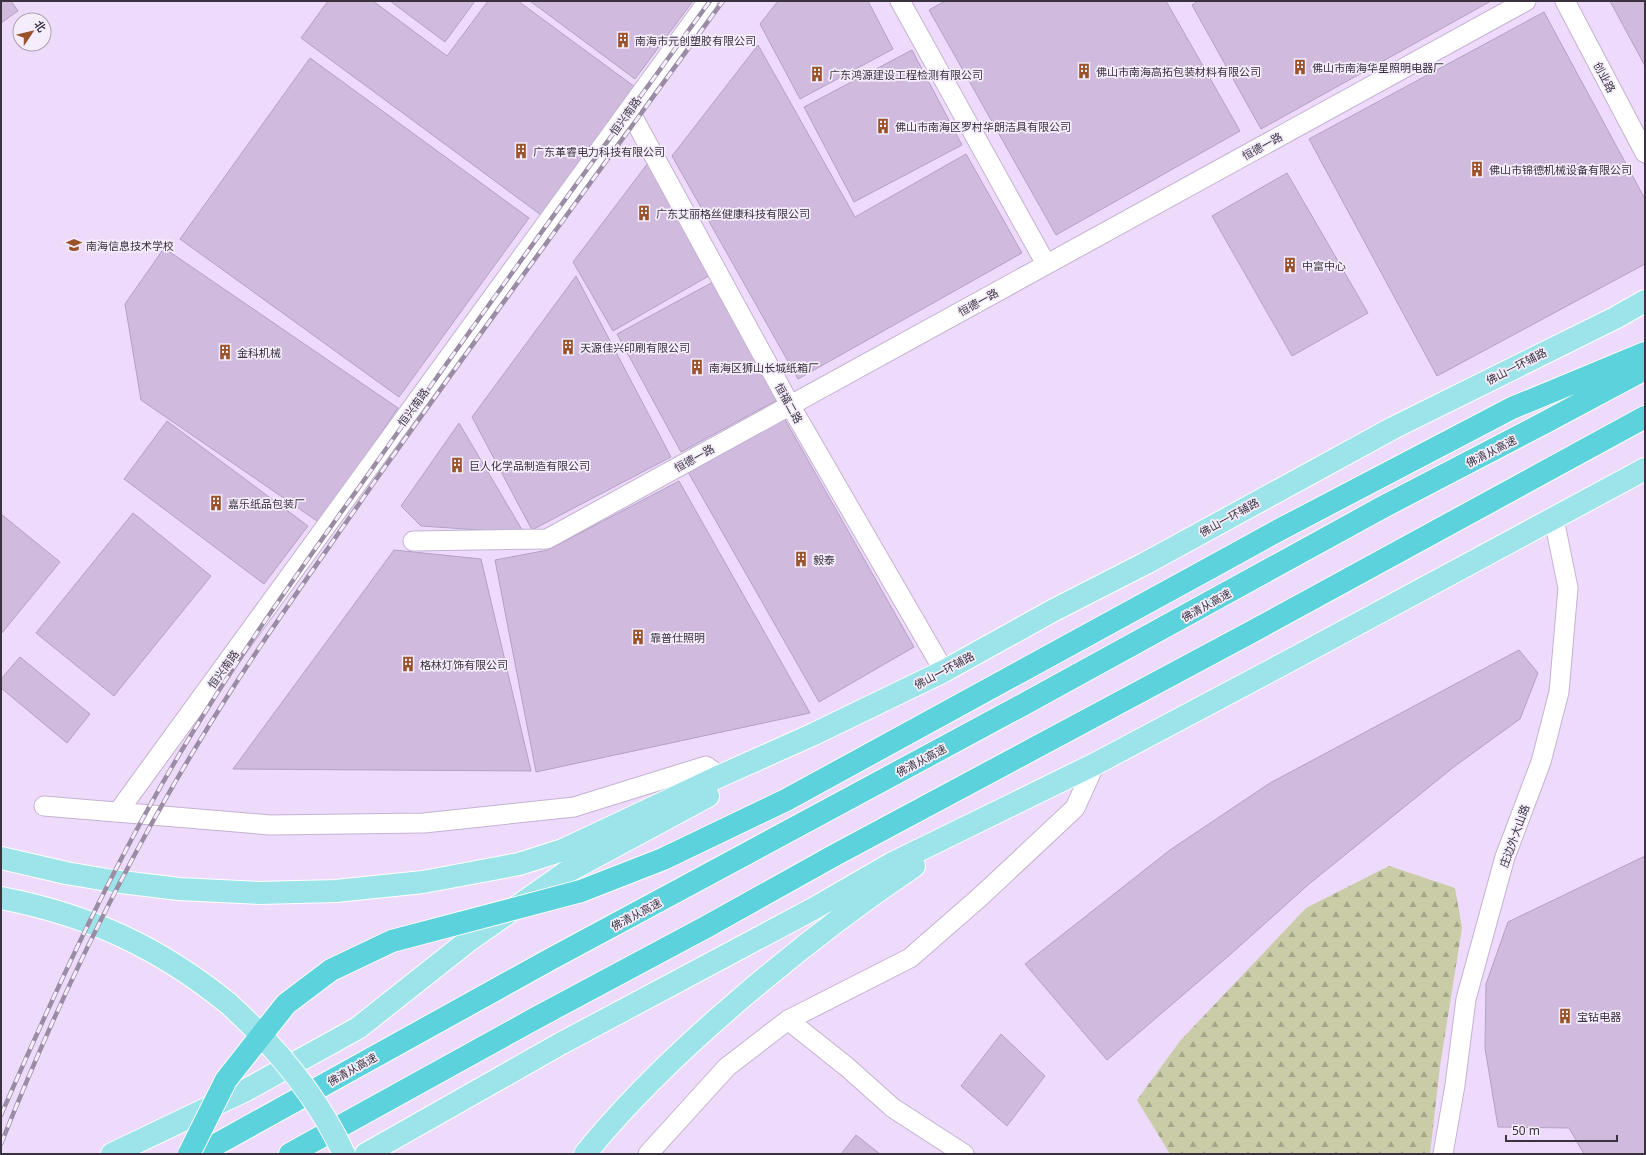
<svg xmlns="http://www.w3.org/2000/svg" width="1646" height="1155" font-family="'Noto Sans','Noto Sans SC',sans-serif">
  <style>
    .forest { fill: url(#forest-firs) }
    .building { fill: #d0bbdf; stroke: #b4a1c0 }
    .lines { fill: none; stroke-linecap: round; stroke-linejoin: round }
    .minor-casing { stroke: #c4b2d1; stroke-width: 21 }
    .major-casing { stroke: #fff; stroke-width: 24 }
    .highway-casing { stroke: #fff; stroke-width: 24 }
    .minor { stroke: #fff; stroke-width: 19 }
    .major { stroke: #9de4ea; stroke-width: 22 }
    .highway { stroke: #5bd2dc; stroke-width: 22 }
    .rail-casing { stroke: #9a8ca4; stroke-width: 4.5 }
    .rail { stroke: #f5edfb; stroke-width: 3; stroke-dasharray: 9; stroke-linecap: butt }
    .major-bridge-casing { stroke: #fff; stroke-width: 24; stroke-linecap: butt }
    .highway-bridge-casing { stroke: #fff; stroke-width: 24; stroke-linecap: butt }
    .major-bridge { stroke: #9de4ea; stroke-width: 22 }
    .highway-bridge { stroke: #5bd2dc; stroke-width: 22 }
    .labels { text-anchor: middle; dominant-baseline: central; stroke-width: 3.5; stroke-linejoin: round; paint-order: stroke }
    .poi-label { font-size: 11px; fill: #3a333f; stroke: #f5edfb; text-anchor: start }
    .street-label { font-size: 11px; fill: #3a333f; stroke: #f5edfb }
  </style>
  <defs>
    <pattern id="forest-firs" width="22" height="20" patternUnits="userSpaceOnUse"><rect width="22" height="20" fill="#c9cca7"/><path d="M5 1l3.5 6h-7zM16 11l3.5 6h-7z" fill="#a4a689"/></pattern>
  </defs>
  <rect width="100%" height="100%" fill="#eedbfc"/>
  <path class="forest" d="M1389,866L1455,888L1462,928L1440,1066L1430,1154H1170L1137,1100L1180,1041L1306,908Z"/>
  <path class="building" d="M1,1H11L18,11L1,23Z
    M328,1H373L447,56L488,1H518L635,87L541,215L301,38Z
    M390,1H475L445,42Z
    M530,1H693L635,79Z
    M778,1H868L893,49L800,99L760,24Z
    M945,1H1166L1240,131L1056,235L929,10Z
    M1198,1H1491L1261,129L1192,5Z
    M1610,1H1645V66Z
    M1544,12L1645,199V264L1437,376L1309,139Z
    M758,45L855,217L966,154L1022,253L798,379L672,156Z
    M912,50L962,145L854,202L804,107Z
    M310,58L529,218L399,397L180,239Z
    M648,163L712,274L613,331L573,262Z
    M1287,173L1368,313L1292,356L1212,216Z
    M164,248L398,408L320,523L141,400L125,304Z
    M576,276L671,457L532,530L472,417Z
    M713,282L777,400L681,452L617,334Z
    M784,418L914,647L819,702L688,472Z
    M167,421L308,526L264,584L124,479Z
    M459,423L524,533L421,526L401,506Z
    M679,481L810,713L536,772L495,560L548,550Z
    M133,513L211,576L114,696L36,633Z
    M1,514L60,562L1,634Z
    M394,550L481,559L531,771L233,769Z
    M1519,650L1538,673L1520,719L1455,766L1309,884L1232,953L1107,1060L1025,964L1170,850L1270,783Z
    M20,657L90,714L67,743L1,688V679Z
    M1645,856V1154H1584L1569,1128L1498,1127L1485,1048L1486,984L1508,922Z
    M1001,1034L1045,1076L1007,1126L961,1086Z
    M856,1135L880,1154H841Z"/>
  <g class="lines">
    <g class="minor-casing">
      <path id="minor" d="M900,1L1046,264
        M1565,1L1645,153
        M629,110L790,405L944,671
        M413,541L547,539L1526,1
        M44,806L270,825L424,823L574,807L706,766L720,776
        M118,812L708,1
        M788,1020L847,1067L893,1108L964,1154
        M648,1154L727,1067L788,1020L910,958L980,897L1075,808L1095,764
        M1443,1154L1455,1085L1466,999L1505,857L1541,762L1559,692L1568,588L1554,519"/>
    </g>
    <g class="major-casing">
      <path id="major" d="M1,858L66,873L113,881L179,889L259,893L336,891L423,882L519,864L563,850L720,776L814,734L944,671L1054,610L1146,563L1393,428L1615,318L1645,301
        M1,898C89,915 159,947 229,1004
        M112,1154L246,1090L358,1028L468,941L565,873L708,796
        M366,1154L560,1044L813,909L891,864L1095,764L1287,662L1645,469
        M585,1154C631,1097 684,1047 739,1000C795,952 853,907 914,866"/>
    </g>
    <g class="highway-casing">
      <path id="highway" d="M1210,568L1279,530L1512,408L1645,353
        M199,1154L549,960L1026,703L1381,508L1542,424L1645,369
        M290,1154L536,1018L706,927L835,855L1255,630L1645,417"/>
    </g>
    <use href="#minor" class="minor"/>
    <use href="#major" class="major"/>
    <use href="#highway" class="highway"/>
    <g class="rail-casing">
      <path id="rail" d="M1,1115C57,987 115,860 188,740C243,649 305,563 367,476C479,316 595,159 710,1
        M1,1144C55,1008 121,871 196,747C251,655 314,569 375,481C489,320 607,161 723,1"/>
    </g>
    <use href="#rail" class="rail"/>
    <g class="major-bridge-casing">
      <path id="major-bridge" d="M229,1004C276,1047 317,1095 344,1154"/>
    </g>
    <g class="highway-bridge-casing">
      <path id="highway-bridge" d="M189,1154L226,1080L286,1004L331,970L392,941L581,891L663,859L786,800L1210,568"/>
    </g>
    <use href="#major-bridge" class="major-bridge"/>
    <use href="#highway-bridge" class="highway-bridge"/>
  </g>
  <defs>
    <g id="building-bare" transform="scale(1.2)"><path d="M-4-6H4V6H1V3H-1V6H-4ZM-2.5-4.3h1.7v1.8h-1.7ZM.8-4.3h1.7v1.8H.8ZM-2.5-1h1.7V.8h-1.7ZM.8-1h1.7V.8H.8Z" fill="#99522a" stroke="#f5edfb" stroke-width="2.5" paint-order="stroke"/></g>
    <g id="school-bare" transform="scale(1.2)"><path d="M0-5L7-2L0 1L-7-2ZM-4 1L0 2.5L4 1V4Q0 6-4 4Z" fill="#99522a" stroke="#f5edfb" stroke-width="2.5" paint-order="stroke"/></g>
  </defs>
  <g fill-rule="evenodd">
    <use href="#building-bare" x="623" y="40"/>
    <use href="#building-bare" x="1300" y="67"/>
    <use href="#building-bare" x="1084" y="71"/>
    <use href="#building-bare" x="817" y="74"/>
    <use href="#building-bare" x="883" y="126"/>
    <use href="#building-bare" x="521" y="151"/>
    <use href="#building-bare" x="1477" y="169"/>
    <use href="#building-bare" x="644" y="213"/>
    <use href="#school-bare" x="74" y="245"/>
    <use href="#building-bare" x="1290" y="265"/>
    <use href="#building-bare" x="568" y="347"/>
    <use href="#building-bare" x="225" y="352"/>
    <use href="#building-bare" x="697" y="367"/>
    <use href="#building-bare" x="457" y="465"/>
    <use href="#building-bare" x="216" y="503"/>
    <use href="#building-bare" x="801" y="559"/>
    <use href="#building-bare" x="638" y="637"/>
    <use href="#building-bare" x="408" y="664"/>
    <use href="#building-bare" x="1565" y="1016"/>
  </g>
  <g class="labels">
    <g class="poi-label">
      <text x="635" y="40">南海市元创塑胶有限公司</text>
      <text x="1312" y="67">佛山市南海华星照明电器厂</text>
      <text x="1096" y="71">佛山市南海高拓包装材料有限公司</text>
      <text x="829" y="74">广东鸿源建设工程检测有限公司</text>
      <text x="895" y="126">佛山市南海区罗村华朗洁具有限公司</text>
      <text x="533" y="151">广东革睿电力科技有限公司</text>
      <text x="1489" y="169">佛山市锦德机械设备有限公司</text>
      <text x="656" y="213">广东艾丽格丝健康科技有限公司</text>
      <text x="86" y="245">南海信息技术学校</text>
      <text x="1302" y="265">中富中心</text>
      <text x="580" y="347">天源佳兴印刷有限公司</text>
      <text x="237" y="352">金科机械</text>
      <text x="709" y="367">南海区狮山长城纸箱厂</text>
      <text x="469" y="465">巨人化学品制造有限公司</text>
      <text x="228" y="503">嘉乐纸品包装厂</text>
      <text x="813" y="559">毅泰</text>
      <text x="650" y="637">靠普仕照明</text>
      <text x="420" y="664">格林灯饰有限公司</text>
      <text x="1577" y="1016">宝钻电器</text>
    </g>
    <g class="street-label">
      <text transform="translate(1605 77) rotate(62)">创业路</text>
      <text transform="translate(625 116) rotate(-54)">恒兴南路</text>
      <text transform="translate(1262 146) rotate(-29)">恒德一路</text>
      <text transform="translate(978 302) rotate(-29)">恒德一路</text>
      <text transform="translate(1516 366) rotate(-27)">佛山一环辅路</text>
      <text transform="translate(789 403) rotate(61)">恒福二路</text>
      <text transform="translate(413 407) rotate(-54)">恒兴南路</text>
      <text transform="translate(1491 451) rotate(-27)">佛清从高速</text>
      <text transform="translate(694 458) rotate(-29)">恒德一路</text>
      <text transform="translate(1229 517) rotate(-29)">佛山一环辅路</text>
      <text transform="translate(1206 605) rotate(-29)">佛清从高速</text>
      <text transform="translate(223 669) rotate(-54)">恒兴南路</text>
      <text transform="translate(944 670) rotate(-28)">佛山一环辅路</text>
      <text transform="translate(921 760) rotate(-28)">佛清从高速</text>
      <text transform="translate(1514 836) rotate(-70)">庄边外大山路</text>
      <text transform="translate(636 914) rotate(-28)">佛清从高速</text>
      <text transform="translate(352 1069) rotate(-29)">佛清从高速</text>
    </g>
  </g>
  <rect width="1646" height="1155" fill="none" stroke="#3a333f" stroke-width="4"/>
  <g transform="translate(32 32) rotate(55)"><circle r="19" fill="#f5edfb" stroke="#aaa3b0"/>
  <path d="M0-3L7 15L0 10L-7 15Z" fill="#99522a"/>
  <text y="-6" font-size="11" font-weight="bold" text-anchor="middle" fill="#3a333f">北</text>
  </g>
  <path d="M1506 1135v6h111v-6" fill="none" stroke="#3a333f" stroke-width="2"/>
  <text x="1512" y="1135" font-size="12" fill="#3a333f" stroke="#f5edfb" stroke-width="3" paint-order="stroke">50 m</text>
</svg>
